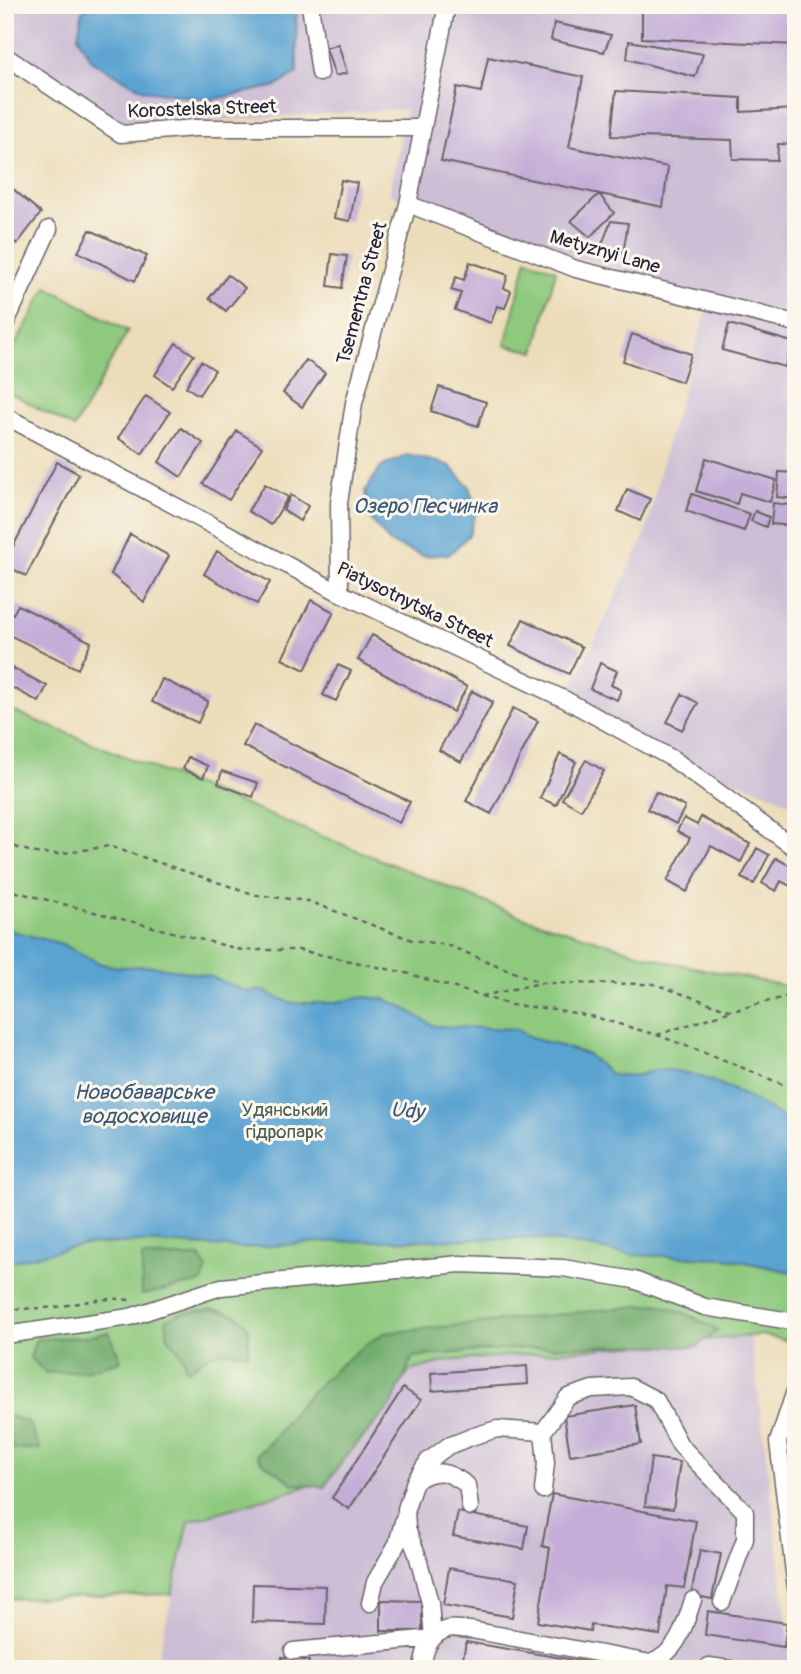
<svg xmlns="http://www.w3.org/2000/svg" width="801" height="1674" font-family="Pangolin,sans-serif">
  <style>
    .industrial { fill: #ccbed4 }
    .green { fill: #8ec97e; stroke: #58765c; stroke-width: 2 }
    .forest { fill: #72ad6d; stroke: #4a6854; stroke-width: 2 }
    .water { fill: #5aa3d1; stroke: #3e6286; stroke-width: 2 }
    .building { fill: #c4aed7 }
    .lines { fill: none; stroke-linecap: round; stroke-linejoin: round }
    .minor-casing { stroke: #696367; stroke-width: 19 }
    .path { stroke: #696367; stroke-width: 2.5; stroke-dasharray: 5 5; stroke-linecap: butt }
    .minor { stroke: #fff; stroke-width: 16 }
    .labels { text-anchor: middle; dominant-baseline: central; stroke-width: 6; stroke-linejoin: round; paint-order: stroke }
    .street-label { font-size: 19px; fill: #22223b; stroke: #fbf7ec }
    .park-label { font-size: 19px; fill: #485c52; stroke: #fbf7ec }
    .water-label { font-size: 21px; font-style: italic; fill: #385677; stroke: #fbf7ec }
  </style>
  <rect width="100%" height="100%" fill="#fbf7ec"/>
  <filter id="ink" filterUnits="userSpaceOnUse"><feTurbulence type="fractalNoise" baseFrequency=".0143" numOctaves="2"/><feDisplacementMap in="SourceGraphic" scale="14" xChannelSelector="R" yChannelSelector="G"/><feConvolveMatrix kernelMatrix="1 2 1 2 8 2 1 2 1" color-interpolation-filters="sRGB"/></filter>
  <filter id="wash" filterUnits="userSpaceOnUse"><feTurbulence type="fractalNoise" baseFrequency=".00686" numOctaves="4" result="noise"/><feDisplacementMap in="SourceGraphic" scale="28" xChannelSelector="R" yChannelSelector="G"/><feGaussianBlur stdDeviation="1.57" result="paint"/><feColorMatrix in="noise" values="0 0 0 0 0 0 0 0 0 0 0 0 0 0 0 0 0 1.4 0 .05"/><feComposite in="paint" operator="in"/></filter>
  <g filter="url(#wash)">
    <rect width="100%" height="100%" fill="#ecddba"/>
    <path class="industrial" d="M5,5H796V312L718,303L796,323V807L767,792L673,759L566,700L646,533L666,447L709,302L389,194L406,109L121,126L5,51Z
      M749,1336L752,1345L793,1669H155L189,1521L315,1484L410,1371L447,1361Z"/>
    <path class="green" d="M527,259L556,270L535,352L505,345Z
      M47,287L128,331L74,428L5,390V364Z
      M5,708L522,917L668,962L796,988V1343L762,1335L447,1361L410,1371L315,1484L189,1521L172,1594L5,1599Z"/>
    <path class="forest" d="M142,1257H200L207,1268L202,1282L142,1295Z
      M658,1304L685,1313L718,1330L697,1347C603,1344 507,1347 413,1357L391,1406L348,1454L324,1487L294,1484L261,1461L257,1454C275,1441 285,1420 300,1404C323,1379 355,1350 384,1333Z
      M213,1309L237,1315L249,1328L248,1354C217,1347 212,1352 187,1371L181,1353L168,1337L166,1319L182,1313Z
      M109,1332L121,1361L84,1371L46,1373L30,1358L36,1339L83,1337Z
      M5,1415L28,1422L40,1449H5Z"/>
    <path class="water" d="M88,5H296L297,73L277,86L210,100L144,90L92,61L78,37L82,12Z
      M408,455L449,465L469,486L476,513L469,535L450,554L424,556L390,543L369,517L365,491L381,467Z
      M5,929L62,944L101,964L119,967L155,966L209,976L247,992L261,990L291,1003H331L365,997L385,999L401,1006L434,1026L516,1029L532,1038L587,1054L612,1075C621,1075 630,1076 639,1075C644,1074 650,1071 655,1070C697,1066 763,1103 796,1127V1273L726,1258L631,1255L579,1245L532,1238L321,1242L244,1248L142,1242L82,1245L5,1263Z"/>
    <g id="blocks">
      <path class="building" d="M642,5H796V45L642,38Z
        M554,23L611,35L604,52L551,40Z
        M629,41L703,54L695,77L627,59Z
        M338,44L347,73L335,76L326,48Z
        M488,57L583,77L569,147L668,167L663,207L441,161L457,87L481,92Z
        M616,91L741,98V112L796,109V145L778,144L777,160L733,159L732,140L611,136Z
        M341,180L357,183L350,221L334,218Z
        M5,182L41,213L17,244L5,234Z
        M599,194L614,213L590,237L571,221Z
        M611,221L628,223L623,254L601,247Z
        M90,230L147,256L135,281L78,252Z
        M332,254L347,256L342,288L328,286Z
        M470,262L508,275L504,288L511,291L505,308L497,306L491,323L455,310L461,293L451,290L456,277L464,280Z
        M228,275L245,288L226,311L209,298Z
        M729,324L792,342L785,367L722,350Z
        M632,334L691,354L682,382L623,361Z
        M176,343L194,355L172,387L155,375Z
        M306,360L325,373L302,407L283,393Z
        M201,361L215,370L199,395L186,387Z
        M439,387L486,402L478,426L431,411Z
        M146,396L170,412L142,454L118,438Z
        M181,428L203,443L181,477L159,462Z
        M237,431L262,447L229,500L203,484Z
        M706,458L776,480L770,502L740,493L737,504L696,491Z
        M57,462L79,474L26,576L5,565V562Z
        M779,472L796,473V499L777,497Z
        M265,484L288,497L271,525L248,511Z
        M627,489L650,499L640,521L618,511Z
        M692,494L750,514L744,531L686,511Z
        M291,495L308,506L300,521L283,510Z
        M773,503L796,506V526L771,524Z
        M755,511L769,517L766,527L751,521Z
        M130,534L169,556L144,602L111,574Z
        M217,551L270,582L257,604L204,574Z
        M311,600L334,612L305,670L282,659Z
        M18,605L91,642L78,669L5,633V610L13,614Z
        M523,619L582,647L569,674L510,646Z
        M372,635L467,687L453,712L358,660Z
        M600,663L617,671L611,685L621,690L617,700L590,689Z
        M5,664L47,686L39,702L5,684Z
        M338,665L351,671L336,701L323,695Z
        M162,679L208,701L198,723L152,702Z
        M472,691L493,702L461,762L439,750Z
        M682,694L698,703L682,730L667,722Z
        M513,708L538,721L491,814L466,801Z
        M254,725L410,802L399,823L243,746Z
        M560,754L576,762L556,805L540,798Z
        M188,757L208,766L203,778L183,769Z
        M586,760L604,771L581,810L562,799Z
        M222,771L258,783L253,797L218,784Z
        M656,792L685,807L676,824L647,809Z
        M701,817L750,844L741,862L711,846L687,892L667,881L690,838L677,831L684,818L697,825Z
        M757,848L769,855L754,884L741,878Z
        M776,858L796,869V889L781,881L776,891L762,883Z
        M527,1366L528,1384L432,1391L431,1373Z
        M403,1388L421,1400L349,1509L332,1498Z
        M635,1405L641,1444L570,1455L564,1416Z
        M651,1458L680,1462L673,1509L645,1506Z
        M552,1494L696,1521L684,1588L667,1586L660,1635L591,1625L590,1631L538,1622L550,1548L542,1546Z
        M458,1512L528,1526L524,1549L453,1536Z
        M700,1550L721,1554L712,1599L691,1595Z
        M449,1568L518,1580L512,1617L443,1605Z
        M253,1584L326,1586L325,1624L252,1622Z
        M381,1600L422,1601V1631H381Z
        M708,1611L787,1623L784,1647L705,1635Z
        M466,1642L586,1662L585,1669H461Z
        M282,1657L309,1661L308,1669H280Z"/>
    </g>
  </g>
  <g filter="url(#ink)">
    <use href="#blocks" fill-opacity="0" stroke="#696367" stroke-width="2"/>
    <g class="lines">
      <g class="minor-casing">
        <path id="minor" d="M310,5L320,73
          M5,56L121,134L195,128H423
          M408,204L576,269L796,323
          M5,325L49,229
          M5,416L340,593L566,700L673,759L796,849
          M340,593L339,503L354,403L408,204L447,5
          M5,1335L130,1317L221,1287L460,1264L563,1268L634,1280L705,1307L796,1322
          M796,1388L778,1442L796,1588
          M543,1432L546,1463L543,1490
          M417,1480C437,1468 448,1471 467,1485L470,1507
          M370,1603L375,1582L397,1544L404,1518
          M293,1651L433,1638L430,1603L417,1554L407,1529L406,1509L415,1481L428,1461L448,1446L474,1436L497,1429L543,1432L568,1397L592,1389L631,1387L656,1400L680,1445L745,1512V1539L722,1602
          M709,1666L730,1669
          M422,1669C424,1652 429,1634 448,1629C454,1627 465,1630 471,1630L651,1663C679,1651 684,1627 693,1600"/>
      </g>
      <path class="path" d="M5,844L36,853L57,854L109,846L256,895L308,901L412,940L447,945L541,983
        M5,889L242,950H299L406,973L511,1005L554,1009L594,1017L657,1035L719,1058L796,1090
        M482,996L541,983L654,984L732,1011L796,994
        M657,1035L731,1011
        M5,1310C22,1308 39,1309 56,1307C83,1303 107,1295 134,1301"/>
      <use href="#minor" class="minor"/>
    </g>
  </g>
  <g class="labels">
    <g class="street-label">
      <text transform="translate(202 109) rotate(-2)">Korostelska Street</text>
      <text transform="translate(605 252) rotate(16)">Metyznyi Lane</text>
      <text transform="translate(362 293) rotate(-75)">Tsementna Street</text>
      <text transform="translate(415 605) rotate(26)">Piatysotnytska Street</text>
    </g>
    <g class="park-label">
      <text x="285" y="1110">Удянський<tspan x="285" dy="22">гідропарк</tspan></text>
    </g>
    <g class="water-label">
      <text x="425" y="506">Озеро Песчинка</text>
      <text x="144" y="1092">Новобаварське<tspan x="144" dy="24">водосховище</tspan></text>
      <text transform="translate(407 1111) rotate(5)">Udy</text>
    </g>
  </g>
  <rect width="801" height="1674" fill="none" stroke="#fbf7ec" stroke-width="28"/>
</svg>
